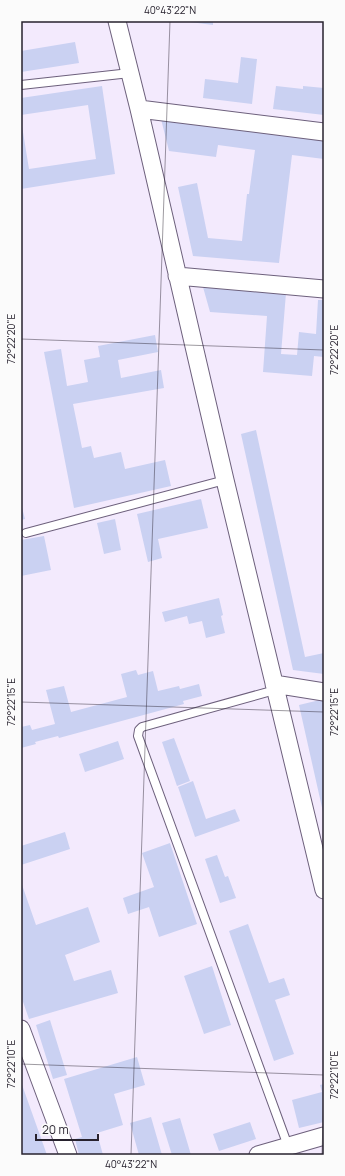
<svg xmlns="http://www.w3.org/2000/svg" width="345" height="1176" font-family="Manrope,sans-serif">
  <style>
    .building { fill: #cad1f2 }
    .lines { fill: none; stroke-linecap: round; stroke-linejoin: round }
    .lane-casing { stroke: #6d607c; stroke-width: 10 }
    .street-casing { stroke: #6d607c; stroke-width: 19 }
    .lane { stroke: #fff; stroke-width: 8 }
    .street { stroke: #fff; stroke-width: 17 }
    .ticks { fill: none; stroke: #27222e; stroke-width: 1; stroke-opacity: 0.45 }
    .neatline { fill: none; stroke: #27222e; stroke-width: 1.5 }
    .ticks-label { font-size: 10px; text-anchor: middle; fill: #27222e }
  </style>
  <rect width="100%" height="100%" fill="#f3eafd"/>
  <path class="building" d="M190,21H213V25L190,22Z
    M75,42L79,63L21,72V51Z
    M241,57L257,59L252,104L203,98L205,79L238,83Z
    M102,86L115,174L21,189V126H22L29,169L96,159L88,105L21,115V98Z
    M276,86L303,89V86L324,88V115L273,109Z
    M161,119L324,139V159L292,155L279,263L193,256L178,187L197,183L208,238L242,241L247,194H249L255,150L218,145L216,157L169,151Z
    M203,287L286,293L281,354L297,355L299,332L316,334L318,300H324V357L314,356L312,376L263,372L267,316L210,312Z
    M155,335L158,352L118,360L121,378L161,370L164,388L73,404L82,448L91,446L94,458L121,452L125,469L165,460L171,486L74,508L44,352L61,349L67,386L88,382L84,360L100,357L98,346Z
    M256,430L305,657L324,653V674L293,670L241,434Z
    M201,499L208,528L158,539L162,558L148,562L137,514Z
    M21,504L25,519L21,520Z
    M115,519L121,550L104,554L97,523Z
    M44,536L51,570L21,576V540Z
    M219,598L223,615L221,616L225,633L206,638L202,621L189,624L187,616L165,622L162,612Z
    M136,670L138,675L153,671L158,691L179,686L180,689L199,684L202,696L183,701L184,704L59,738L58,736L35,742L36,744L21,748V727L30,725L32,730L55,724L46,690L64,686L71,712L127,697L121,674Z
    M324,699V812H323L299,705Z
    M174,738L190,781L177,786L162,742Z
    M118,741L124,759L85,772L79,754Z
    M193,781L206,819L235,809L240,821L195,837L178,787Z
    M65,832L70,849L21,865V846Z
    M170,843L197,924L159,937L149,907L128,914L123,898L154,887L142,853Z
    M217,855L225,877L228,876L236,898L220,903L205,859Z
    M21,882L36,925L88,907L100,942L65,955L74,981L111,970L118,993L29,1019L21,996Z
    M248,924L269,983L284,978L290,995L275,1000L294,1054L274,1061L229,931Z
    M212,966L231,1025L204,1034L184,976Z
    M50,1020L67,1075L53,1079L36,1025Z
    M137,1057L145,1085L114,1094L123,1125L97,1133L103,1155H79L75,1139L82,1137L64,1079Z
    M21,1083V1082L47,1155H21Z
    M324,1084V1122L299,1128L292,1100L322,1092L320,1085Z
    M151,1117L162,1155H139L130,1123Z
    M180,1118L191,1155H172L162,1123Z
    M250,1122L256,1139L219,1151L213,1134Z"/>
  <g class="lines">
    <g class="lane-casing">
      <path id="lane" d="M21,85L130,73
        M26,533L225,480
        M275,690L142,727L139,730L138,736L288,1146"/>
    </g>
    <g class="street-casing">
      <path id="street" d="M117,21L139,109L225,480L324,890
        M139,109L324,132
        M177,276L324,289
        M274,684L324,692
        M21,1029L68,1155
        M258,1155L324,1136"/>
    </g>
    <use href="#lane" class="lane"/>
    <use href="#street" class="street"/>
  </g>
  <path class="ticks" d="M21,339L324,350M21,702L324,712M21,1064L324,1075M131,1155L170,21M322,1155L324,1085"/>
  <rect width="345" height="1176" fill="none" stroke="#fbfbfb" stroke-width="44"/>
  <path d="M36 1134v6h62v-6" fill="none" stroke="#27222e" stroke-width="2"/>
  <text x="42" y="1134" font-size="12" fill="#27222e" stroke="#fbfbfb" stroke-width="3" paint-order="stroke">20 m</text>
  <rect x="22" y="22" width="301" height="1132" class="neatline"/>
  <g class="ticks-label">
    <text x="170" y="14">40°43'22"N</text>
    <text transform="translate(11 339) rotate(-90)" y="4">72°22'20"E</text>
    <text transform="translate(334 350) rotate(-90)" y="4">72°22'20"E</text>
    <text transform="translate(11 702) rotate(-90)" y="4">72°22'15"E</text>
    <text transform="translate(334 712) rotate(-90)" y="4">72°22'15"E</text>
    <text transform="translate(11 1064) rotate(-90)" y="4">72°22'10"E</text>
    <text transform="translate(334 1075) rotate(-90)" y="4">72°22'10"E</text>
    <text x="131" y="1168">40°43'22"N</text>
  </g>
</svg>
